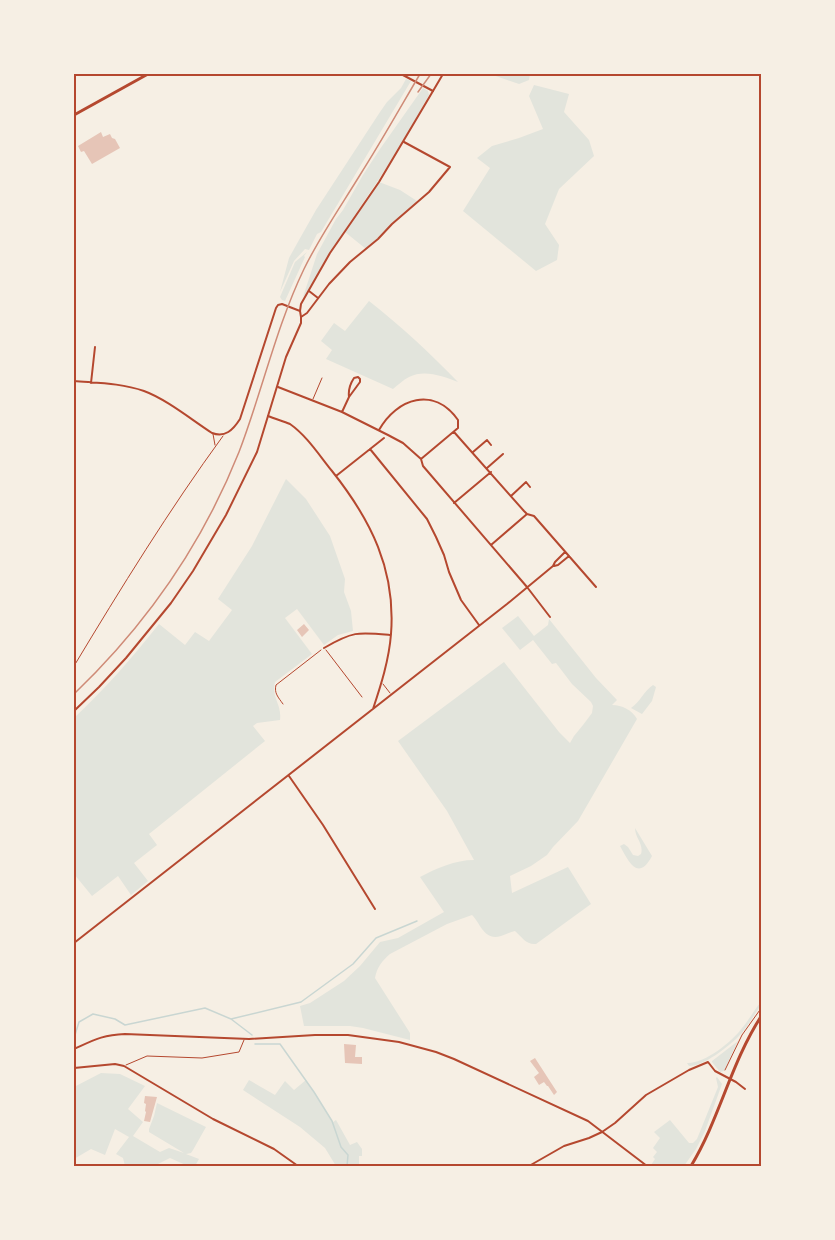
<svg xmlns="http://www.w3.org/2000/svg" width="835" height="1240" font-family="Roboto,sans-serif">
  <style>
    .green { fill: #e2e4dc }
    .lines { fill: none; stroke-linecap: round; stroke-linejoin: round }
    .stream { stroke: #c9d6d2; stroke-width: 1.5 }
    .building { fill: #e6c5b7 }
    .path { stroke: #b5482f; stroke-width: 1 }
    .service { stroke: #b5482f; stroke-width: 1 }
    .minor { stroke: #b5482f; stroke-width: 2 }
    .tertiary { stroke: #b5482f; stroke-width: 2 }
    .secondary { stroke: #b5482f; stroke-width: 3 }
    .primary { stroke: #b5482f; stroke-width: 3 }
    .rail { stroke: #cf8b77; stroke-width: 1.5 }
    .neatline { fill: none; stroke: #b5482f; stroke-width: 2 }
  </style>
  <rect width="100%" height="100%" fill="#f6efe4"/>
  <path class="green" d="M490,74H530L529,80L519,84Z
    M406,79L411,81L321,232L317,234L309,250L305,249L294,261L280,292L289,258L299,240L316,210L380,112L387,102L401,88Z
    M534,85L569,94L564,112L589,140L594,156L559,189L545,224L559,245L557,260L536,271L463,211L490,168L477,158L492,146L519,138L543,129L529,96Z
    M423,88L428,91L429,95C412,125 396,154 377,182C353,218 329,252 308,291L303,297L317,254L336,219L343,210L363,175L380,149Z
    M379,182L400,190L417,201L366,249L345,232Z
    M307,252L304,256L305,257L285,301L282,300L280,297L295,262Z
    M369,301C401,326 430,353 458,382C443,376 424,369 409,377C403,380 398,385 393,389L326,359L332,350L321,341L334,323L345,331Z
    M286,479L306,499L330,536L345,579L344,592L351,611L353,631L338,635L324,645L297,609L285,618L312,654L275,682C271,698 282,704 280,720L257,723L253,726L265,741L149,834L157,845L134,863L148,881L131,895L118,876L92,896L74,874V718C105,689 132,658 159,624L185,645L195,632L209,641L232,610L218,599L252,546Z
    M518,616L534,636L548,625L549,619L596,678L617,700L612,705C622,705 632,710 637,719L578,821L553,847L547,855L531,866L510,876L512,893L568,867L591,904L536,944C526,945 522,937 515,931C510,932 506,934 501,936C484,941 481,924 472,915L447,924L390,954C382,961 377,967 375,978L410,1033V1040L363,1028L350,1026H304L300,1006L310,1003L344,981L360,966L380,942L398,938L444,912L420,877C437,868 455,860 474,860L447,811L398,741L504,662L559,732L570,743L574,736L583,725L592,713L593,706L591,702L572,684L556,663L552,664L533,640L520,650L502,628Z
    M653,685L656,687L652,701L642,714L631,708C640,702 644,691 653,685Z
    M635,828L652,856C638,882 629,862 620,846L624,844L628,847L633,855L638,856L641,854C644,844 635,838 635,828Z
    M761,1002V1005C754,1015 747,1028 739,1036C728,1047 704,1066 689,1066L687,1063C704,1064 732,1042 742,1028C749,1020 754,1010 761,1002Z
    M738,1041L724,1071L720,1072L712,1062V1061Z
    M101,1073L120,1074L145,1086L128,1109L143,1122L133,1136L160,1152L169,1148L184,1153L149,1132V1129L154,1116L157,1103L206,1127L193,1150L191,1153L186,1154L199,1159L195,1166H188L170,1158L154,1166H125L123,1158L116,1154L129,1137L115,1129L105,1155L91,1149L74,1159V1087Z
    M717,1077L722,1084L705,1131L696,1149L684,1166H655L651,1165L655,1159L653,1157L657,1152L653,1148L660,1138L654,1132L670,1120L689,1143H693L697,1139L718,1087L716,1078Z
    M249,1080L275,1095L285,1081L294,1090L306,1080L333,1122L336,1120L350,1145L357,1142L362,1149V1156H359V1166H336L325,1148L300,1127L243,1090Z"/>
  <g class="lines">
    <path class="stream" d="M231,1019L252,1035
      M74,1038L79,1022L93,1014L115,1019L125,1025L205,1008L231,1019L301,1002L353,964L376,938L417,921
      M255,1044H280L314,1092L332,1121L341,1147L348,1155L347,1166"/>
  </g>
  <path class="building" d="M101,132L103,137L110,134L112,138L115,139L120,148L92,164L84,151L81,152L78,146Z
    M304,624L309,630L302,637L297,630Z
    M344,1044L356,1045L355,1057H362V1064L345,1063Z
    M535,1058L557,1092L554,1095L548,1086H547L544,1082L539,1085L534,1077L539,1073L530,1061Z
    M145,1096L157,1097L150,1122L144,1121L146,1112L145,1111L146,1104L144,1103Z"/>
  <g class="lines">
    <path class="path" d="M326,650L362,697
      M283,704C278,697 274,693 276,685L321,650
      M725,1070L742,1035L762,1007"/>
    <path class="service" d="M313,399L322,378
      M213,434L215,445
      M74,666C121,588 169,510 223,436
      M383,684L390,693
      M126,1065L147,1056L202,1058L239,1052L244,1040"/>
    <path class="minor" d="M433,91L443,74
      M309,291L318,298
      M301,317L307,313L329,284L350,262L378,239L392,224L429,192L450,167L404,142
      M74,381C97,383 121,383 144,391C166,399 192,420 212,433C225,438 233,430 240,419L276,308L278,305L282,304L300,311
      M91,383L95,347
      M278,387L342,412L388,435L403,443L421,459L423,466L527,587L550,617
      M342,412L349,397L360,382V379L358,377L354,378C350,384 348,389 349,397
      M268,416C275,419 283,421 290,424C307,436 319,455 332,471C371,520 396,570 391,634C389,660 381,685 373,709
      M379,430C397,398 434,386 458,420V428L421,459
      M454,432L524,511L527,514L534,516L596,587
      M370,449L427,519L436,537L444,555L449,572L461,600L479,625
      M473,452L487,440L491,445
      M487,468L503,454
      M336,476L384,438
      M511,496L526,482L530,487
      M454,503L491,472
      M491,545L527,514
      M554,566L558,565L569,556
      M324,648C353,631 358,632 391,635
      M289,776L323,825L375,909
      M74,943L507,604L553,566L555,562L565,552
      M74,1068L115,1064L124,1066L213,1119L274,1149L298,1166
      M529,1166L564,1146L589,1138L602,1132L615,1123L646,1095L689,1070L708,1062L715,1071L736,1082L745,1089"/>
    <path class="tertiary" d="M74,711L99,687L126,658L171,603L193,571L226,515L257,452L286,357L301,323V317L300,311L301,304L330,253L379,182L433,91L401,74
      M74,1049C94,1040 102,1035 125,1034L249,1039L315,1035H348L399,1042L436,1052L454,1059L588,1121L647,1166"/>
    <path class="secondary" d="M691,1166C720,1118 731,1062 762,1015"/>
    <path class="primary" d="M74,115L148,74"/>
    <path class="rail" d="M418,92L431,74
      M74,694C145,626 202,545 239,452C262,392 276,327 304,269C320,236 341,206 360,175C381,142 400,108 420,74"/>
  </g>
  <rect width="835" height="1240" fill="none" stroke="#f6efe4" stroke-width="150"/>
  <rect x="75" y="75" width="685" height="1090" class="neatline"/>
</svg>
